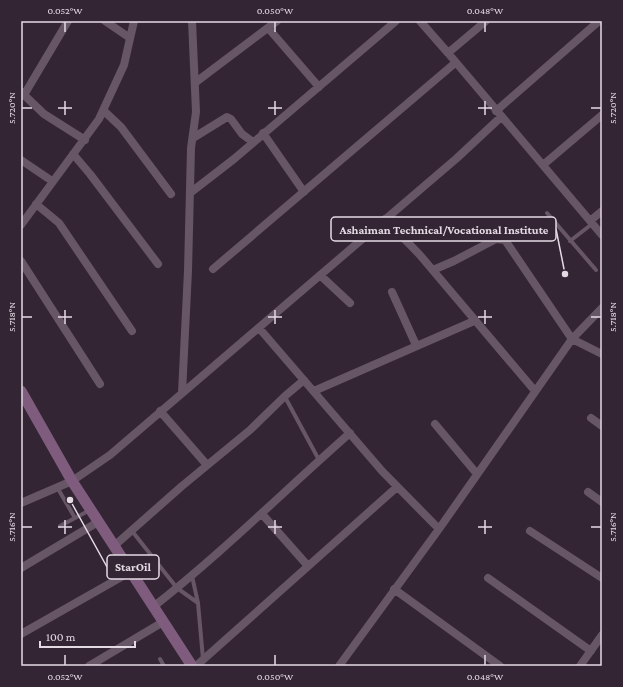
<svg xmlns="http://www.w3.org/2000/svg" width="623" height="687" font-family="'Crimson Pro',serif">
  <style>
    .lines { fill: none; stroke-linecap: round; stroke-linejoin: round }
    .lane { stroke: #675666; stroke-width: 4 }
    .street { stroke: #675666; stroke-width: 8 }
    .secondary { stroke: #7f5c7e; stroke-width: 11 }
    .ticks { fill: none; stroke: #e4dae4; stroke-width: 1.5 }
    .leader { fill: none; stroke: #e4dae4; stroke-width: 1.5 }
    .callout-dot { fill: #e4dae4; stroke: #342534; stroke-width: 1.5 }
    .callout { fill: #342534; stroke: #e4dae4; stroke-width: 1.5 }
    .callout-label { font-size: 12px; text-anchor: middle; font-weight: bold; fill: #e4dae4 }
    .neatline { fill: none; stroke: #e4dae4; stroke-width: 1.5 }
    .ticks-label { font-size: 10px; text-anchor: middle; fill: #e4dae4 }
  </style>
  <rect width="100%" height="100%" fill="#342534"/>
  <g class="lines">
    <path class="lane" d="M547,213L596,270
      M570,241L592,224
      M285,397L319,460
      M57,487L75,518
      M60,526L90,510
      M132,531L177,588L198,603
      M192,576L198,603L203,659
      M160,659L164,666"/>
    <path class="street" d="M105,21L130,38
      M420,21L448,53
      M486,21L448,53L602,235
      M269,29L319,87
      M196,82L277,21
      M21,92L44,114L85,140
      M24,95L68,21
      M104,111L121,127L171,194
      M496,111L599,21
      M263,133L304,192
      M193,138L227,117L231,119L242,134L253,142
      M73,154L90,174L158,264
      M21,160L52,181
      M543,165L602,115
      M190,193L234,159L396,21
      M36,204L59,223L132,331
      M385,219L419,254L535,391
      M590,221L602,211
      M21,225L99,119L124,65L134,21
      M21,261L100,384
      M213,269L455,63
      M433,270L454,261L496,239L505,240L572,339L602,354
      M320,275L350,303
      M392,292L416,345
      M259,328L382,471L439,529
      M314,391L474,321
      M182,393L188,271L191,148L196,112L192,21
      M160,411L207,465
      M591,418L602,426
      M435,424L477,474
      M588,492L602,502
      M21,503L72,481L110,455L457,158L501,117
      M262,514L308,566
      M530,531L602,578
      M114,546L182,486L250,430L285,396L304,380
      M21,568L98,522
      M488,578L591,651
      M394,589L500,666
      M153,607C222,553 284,491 350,433
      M21,634L130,572
      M89,666L163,622
      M196,666L397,487
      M339,666L439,529L572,339L602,308
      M580,666L602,635"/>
    <path class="secondary" d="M21,391L72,481L192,666"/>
  </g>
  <path class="ticks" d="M65,22V32M275,22V32M485,22V32M65,101V115M275,101V115M485,101V115M22,108H32M58,108H72M268,108H282M478,108H492M591,108H601M65,310V324M275,310V324M485,310V324M22,317H32M58,317H72M268,317H282M478,317H492M591,317H601M65,520V534M275,520V534M485,520V534M22,527H32M58,527H72M268,527H282M478,527H492M591,527H601M65,655V665M275,655V665M485,655V665"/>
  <path class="leader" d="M565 274L556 229M70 500L107 567"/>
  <g class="callout-dot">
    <circle cx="565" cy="274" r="4"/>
    <circle cx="70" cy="500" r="4"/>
  </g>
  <g class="callout">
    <rect x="331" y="217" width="225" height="24" rx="4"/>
    <rect x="107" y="555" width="52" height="24" rx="4"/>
  </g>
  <g class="callout-label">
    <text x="444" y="234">Ashaiman Technical/Vocational Institute</text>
    <text x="133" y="571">StarOil</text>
  </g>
  <rect width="623" height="687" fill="none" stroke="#342534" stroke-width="44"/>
  <path d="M40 641v6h95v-6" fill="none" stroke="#e4dae4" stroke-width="2"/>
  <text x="46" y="641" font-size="12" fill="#e4dae4" stroke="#342534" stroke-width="3" paint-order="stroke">100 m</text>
  <rect x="22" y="22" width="579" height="643" class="neatline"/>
  <g class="ticks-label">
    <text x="65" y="14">0.052°W</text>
    <text x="275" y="14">0.050°W</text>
    <text x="485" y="14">0.048°W</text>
    <text transform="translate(11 108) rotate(-90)" y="4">5.720°N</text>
    <text transform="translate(612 108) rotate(-90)" y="4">5.720°N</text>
    <text transform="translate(11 317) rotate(-90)" y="4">5.718°N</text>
    <text transform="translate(612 317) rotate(-90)" y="4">5.718°N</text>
    <text transform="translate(11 527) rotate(-90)" y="4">5.716°N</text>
    <text transform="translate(612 527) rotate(-90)" y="4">5.716°N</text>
    <text x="65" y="680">0.052°W</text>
    <text x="275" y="680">0.050°W</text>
    <text x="485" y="680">0.048°W</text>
  </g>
</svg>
